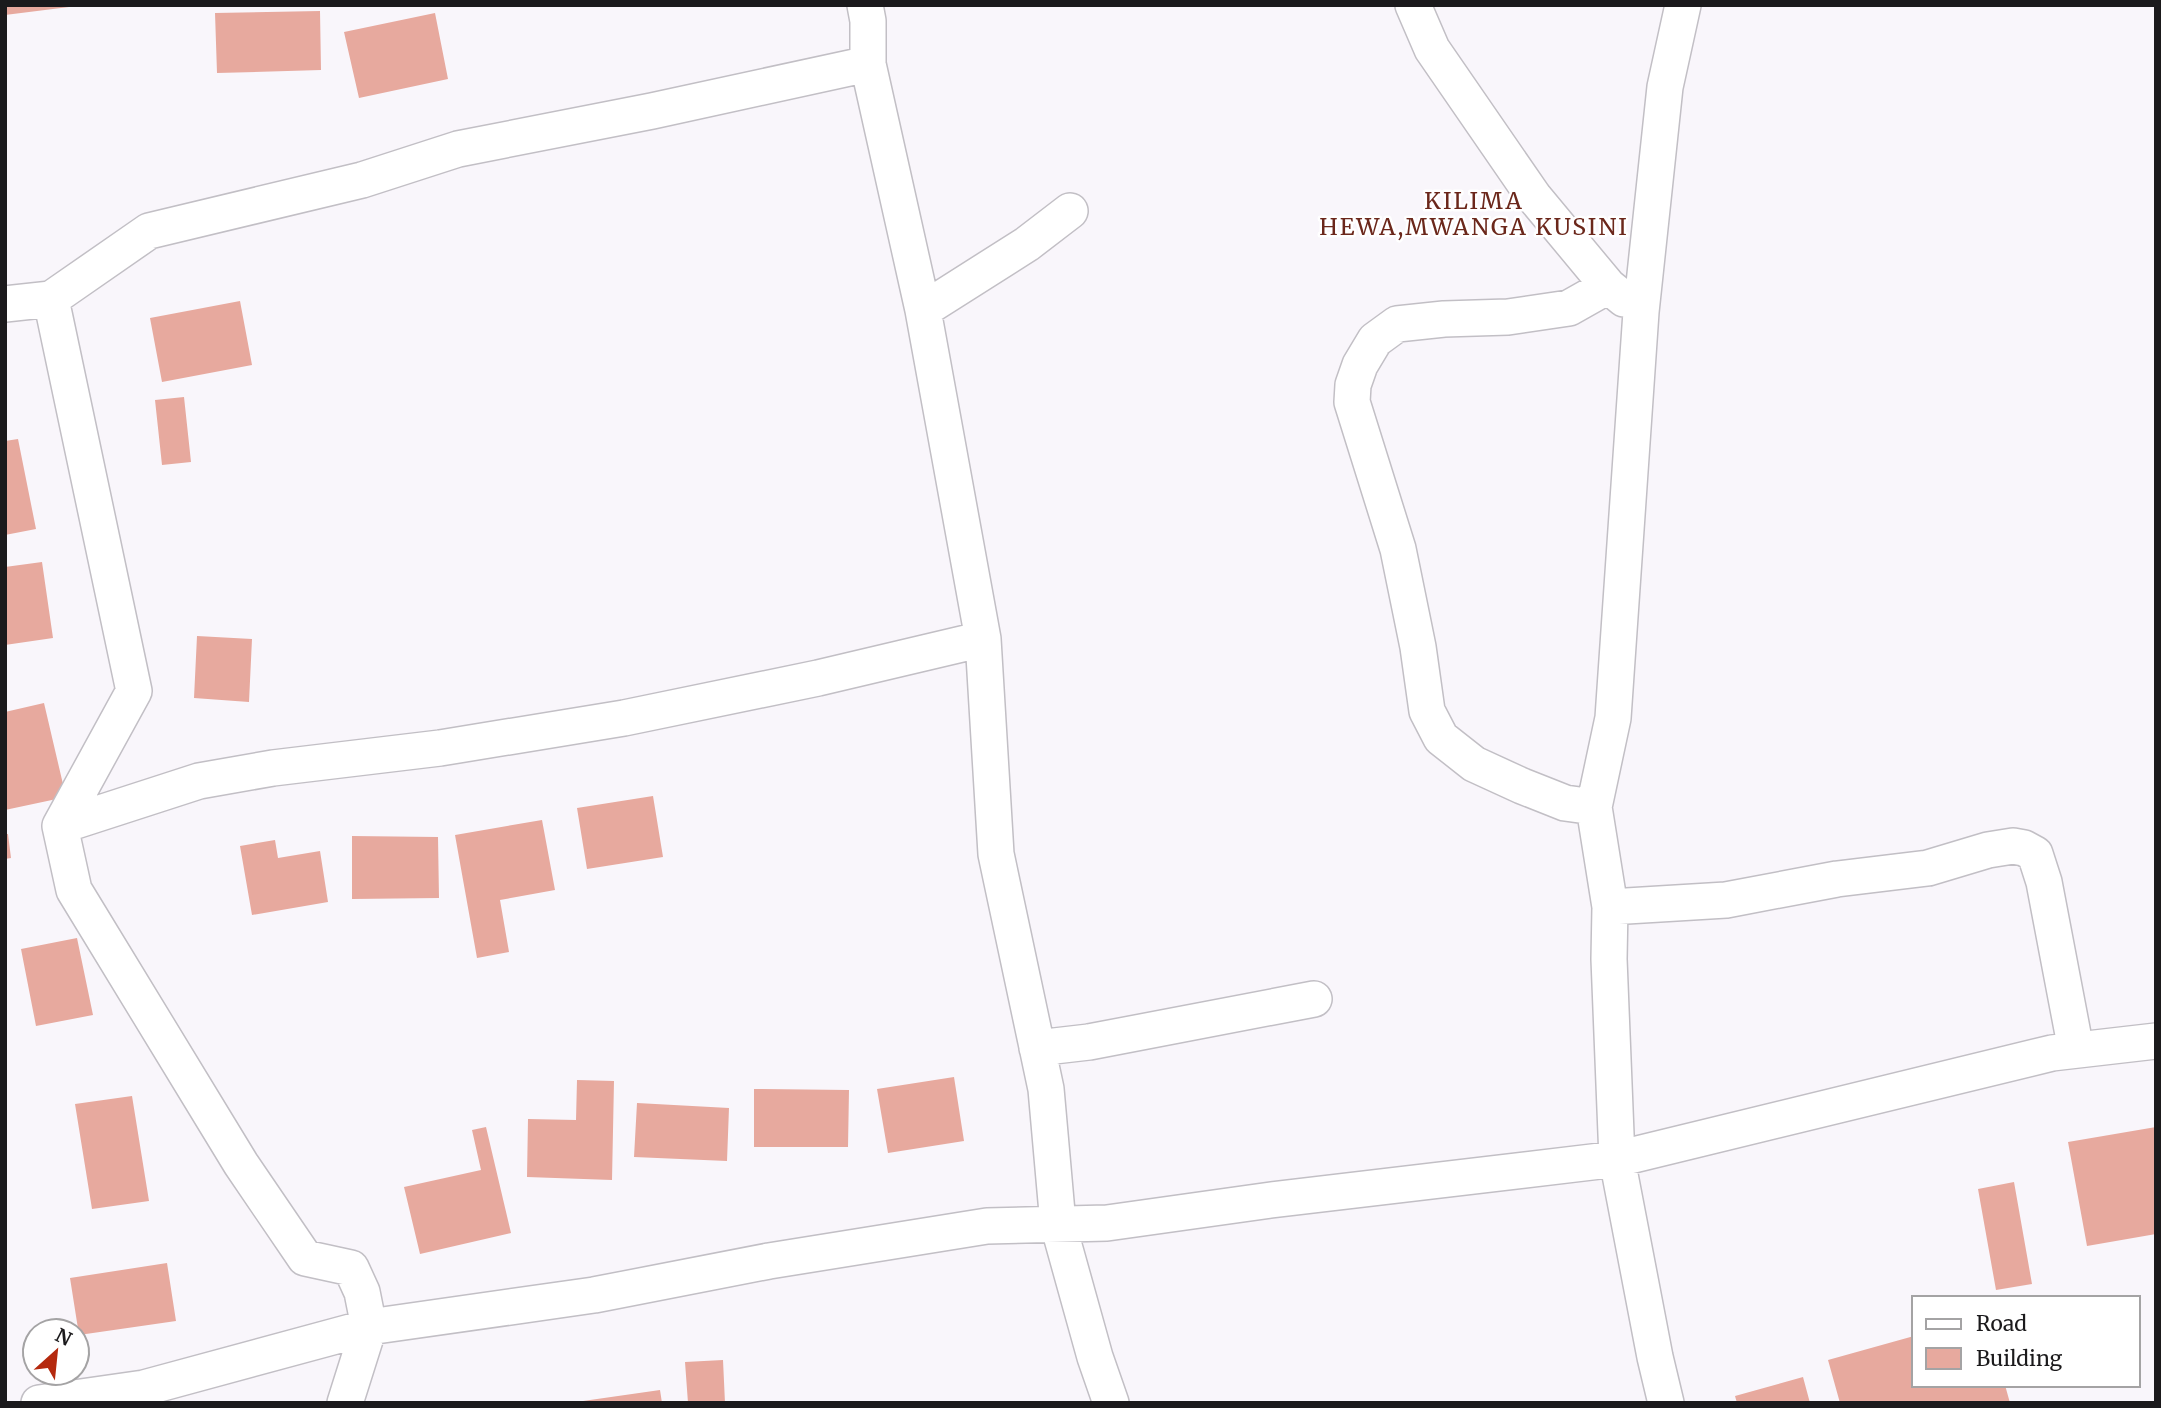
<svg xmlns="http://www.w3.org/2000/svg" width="2161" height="1408" font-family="Merriweather,serif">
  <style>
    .building { fill: #e7a99e }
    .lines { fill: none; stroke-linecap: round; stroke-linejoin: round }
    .minor-casing { stroke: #c2bfc5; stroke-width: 38 }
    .minor { stroke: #fff; stroke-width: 35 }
    .labels { text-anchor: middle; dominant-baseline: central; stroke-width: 5; stroke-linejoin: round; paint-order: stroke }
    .neighbourhood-label { font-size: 23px; letter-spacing: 2px; fill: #6b271b; stroke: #fff }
  </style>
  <rect width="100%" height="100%" fill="#f9f6fb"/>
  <path class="building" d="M5,5H69V7L5,15Z
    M320,11L321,70L217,73L215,13Z
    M435,13L448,79L359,98L344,32Z
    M240,301L252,365L162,382L150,318Z
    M184,397L191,462L162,465L155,400Z
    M18,439L36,529L5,535V441Z
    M42,562L53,638L5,645V567Z
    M197,636L252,639L249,702L194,698Z
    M44,703L66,797L5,810V712Z
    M653,796L663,857L587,869L577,808Z
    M542,820L555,890L500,900L509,952L477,958L455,835Z
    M5,834H8L11,858L5,859Z
    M352,836L438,837L439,898L352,899Z
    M275,840L278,858L320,851L328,902L252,915L240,846Z
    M77,938L93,1015L36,1026L21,949Z
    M954,1077L964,1141L888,1153L877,1089Z
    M577,1080L614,1081L612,1180L527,1177L528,1119L576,1120Z
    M754,1089L849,1090L848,1147H754Z
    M132,1096L149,1201L92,1209L75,1104Z
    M637,1103L729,1108L727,1161L634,1157Z
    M486,1127L511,1233L420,1254L404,1187L481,1170L472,1130Z
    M2156,1127V1234L2087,1246L2068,1142Z
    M2014,1182L2032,1284L1996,1290L1978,1189Z
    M167,1263L176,1321L79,1335L70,1278Z
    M1914,1336V1385H2005L2010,1403H1840L1828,1360Z
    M723,1360L725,1403H688L685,1362Z
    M1803,1377L1810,1403H1737L1735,1396Z
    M660,1390L662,1403H583V1401Z"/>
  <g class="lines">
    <g class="minor-casing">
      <path id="minor" d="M865,5L868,21V64L923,310L983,639L996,854L1046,1089L1058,1224L1095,1357L1111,1403
        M1413,5L1432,49L1534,197L1608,286L1624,299
        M51,299L134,691L60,826L199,781L273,768L440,748L624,718L818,678L983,639
        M5,304L51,299L149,231L362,180L458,149L652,111L868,64
        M923,310L1027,244L1070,211
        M1594,807L1565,803L1522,786L1474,764L1441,738L1427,711L1418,647L1398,549L1352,402L1353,385L1360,365L1375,340L1397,324L1444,319L1508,317L1569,308L1608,286
        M60,826L74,890L241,1164L305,1258L351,1268L362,1292L369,1327L345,1403
        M1610,907L1726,900L1837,879L1928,868L1988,850L2013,846L2024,848L2035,854L2044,882L2076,1050
        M1037,1048L1089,1042L1314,999
        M39,1403L144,1388L369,1327L594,1295L769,1261L987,1226L1107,1223L1271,1200L1617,1159L2052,1053L2156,1041
        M1666,1403L1655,1357L1617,1159L1609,959L1610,907L1594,807L1613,718L1641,312L1665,87L1683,5"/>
    </g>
    <use href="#minor" class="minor"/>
  </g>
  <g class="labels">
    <g class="neighbourhood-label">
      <text x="1474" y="200">KILIMA<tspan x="1474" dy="26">HEWA,MWANGA KUSINI</tspan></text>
    </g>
  </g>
  <rect width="2161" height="1408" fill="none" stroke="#1b1a1c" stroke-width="14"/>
  <rect x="1912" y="1296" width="228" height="91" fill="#ffffff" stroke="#a4a3a4" stroke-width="2"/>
  <rect x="1926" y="1319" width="35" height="10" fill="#ffffff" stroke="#a4a3a4" stroke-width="2"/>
  <text x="1976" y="1331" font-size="21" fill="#1b1a1c">Road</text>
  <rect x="1926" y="1348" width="35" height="21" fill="#e7a99e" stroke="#a4a3a4" stroke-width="2"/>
  <text x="1976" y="1366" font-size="21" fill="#1b1a1c">Building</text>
  <g transform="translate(56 1352) rotate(27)"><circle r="33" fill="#ffffff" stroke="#a4a3a4" stroke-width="2"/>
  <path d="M0-5L12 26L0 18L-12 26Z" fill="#b5290e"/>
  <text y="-10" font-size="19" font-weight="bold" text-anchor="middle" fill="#1b1a1c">N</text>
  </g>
</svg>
